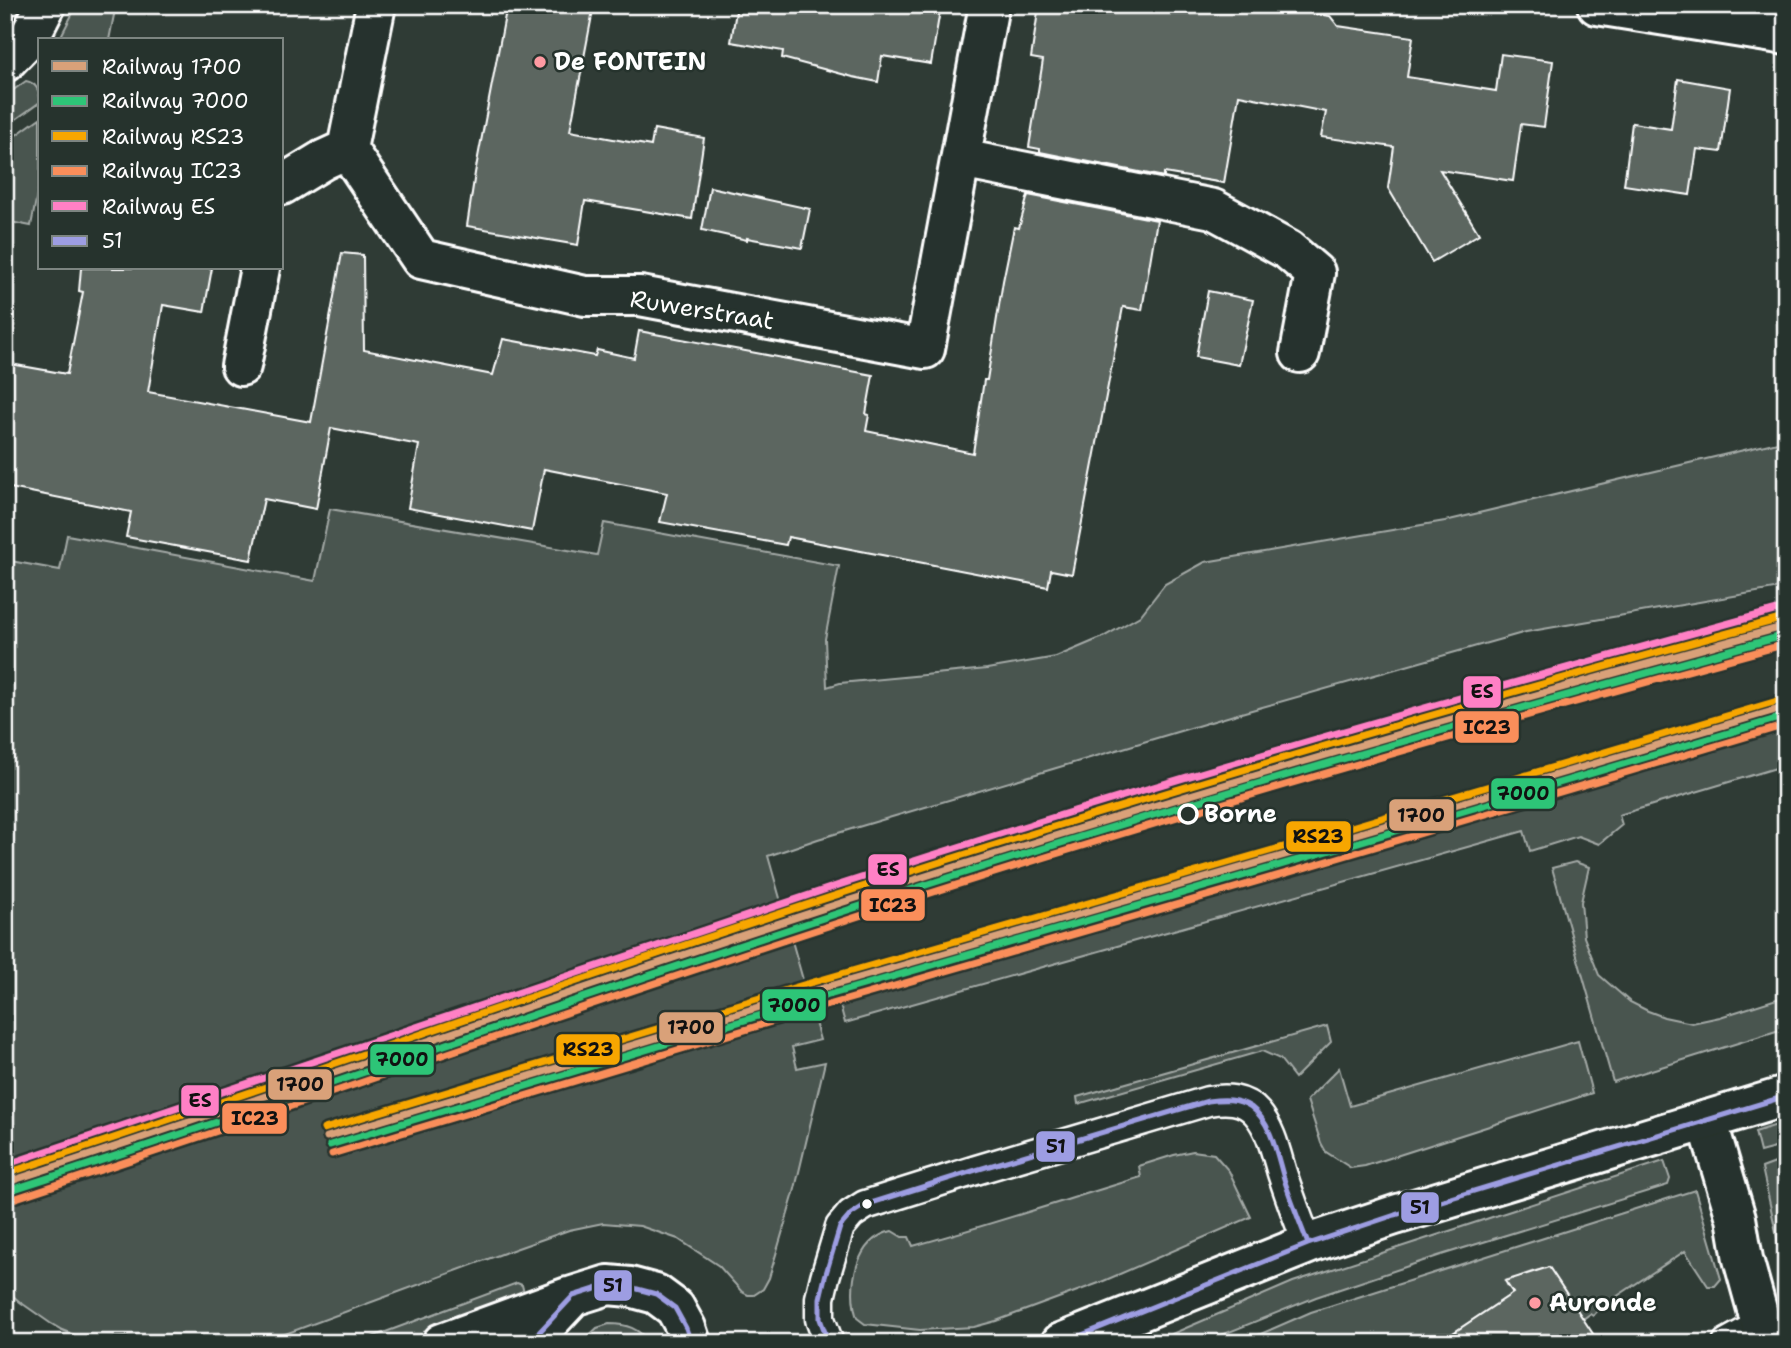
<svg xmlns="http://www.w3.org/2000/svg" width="1791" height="1348" font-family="'Shantell Sans',sans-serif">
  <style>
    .green { fill: #4a544f; stroke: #a4aaa7; stroke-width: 2 }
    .building { fill: #5b6661; stroke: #fff; stroke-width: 2 }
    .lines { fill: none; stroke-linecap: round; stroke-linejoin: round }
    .service-casing { stroke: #fff; stroke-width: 33 }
    .minor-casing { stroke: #fff; stroke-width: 44 }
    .tertiary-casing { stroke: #fff; stroke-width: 44 }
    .service { stroke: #26332d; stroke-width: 28 }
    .minor { stroke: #26332d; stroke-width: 38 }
    .tertiary { stroke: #26332d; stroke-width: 38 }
    .bus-1-casing { stroke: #26332d; stroke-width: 10 }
    .bus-1 { stroke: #9d9de2; stroke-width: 5 }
    .rail-1-casing { stroke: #26332d; stroke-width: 12 }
    .rail-2-casing { stroke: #26332d; stroke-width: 12 }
    .rail-3-casing { stroke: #26332d; stroke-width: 12 }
    .rail-4-casing { stroke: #26332d; stroke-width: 12 }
    .rail-5-casing { stroke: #26332d; stroke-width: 12 }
    .rail-1 { stroke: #d9a179; stroke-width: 7 }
    .rail-2 { stroke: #2dc577; stroke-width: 7 }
    .rail-3 { stroke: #f7a600; stroke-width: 7 }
    .rail-4 { stroke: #fa8e5a; stroke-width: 7 }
    .rail-5 { stroke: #ff80c5; stroke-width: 7 }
    .poi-dot { fill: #ff9aa2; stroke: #26332d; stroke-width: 2.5 }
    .stop-dot { fill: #26332d; stroke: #fff; stroke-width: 3.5 }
    .bus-dot { fill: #fff; stroke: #26332d; stroke-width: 2.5 }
    .labels { text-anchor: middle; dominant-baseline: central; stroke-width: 5; stroke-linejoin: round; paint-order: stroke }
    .poi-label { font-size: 24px; font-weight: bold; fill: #fff; stroke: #26332d; text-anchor: start }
    .street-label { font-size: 24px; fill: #fff; stroke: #26332d }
    .stop-label { font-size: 24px; font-weight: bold; fill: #fff; stroke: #26332d; text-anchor: start }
    .line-badge { stroke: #26332d; stroke-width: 2.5 }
    .pale-badge-label { font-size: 19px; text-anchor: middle; font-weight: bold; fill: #111 }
  </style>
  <rect width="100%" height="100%" fill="#2f3b35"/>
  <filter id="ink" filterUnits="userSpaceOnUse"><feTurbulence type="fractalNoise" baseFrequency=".0143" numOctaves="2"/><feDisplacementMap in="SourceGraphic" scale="14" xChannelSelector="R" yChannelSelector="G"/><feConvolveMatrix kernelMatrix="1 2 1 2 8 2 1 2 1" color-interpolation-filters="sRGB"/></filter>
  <g filter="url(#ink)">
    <path class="green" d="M77,5H116L109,40H59Z
      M26,81C37,83 40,92 40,102L5,127V96Z
      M40,118V179L31,226L5,221V143Z
      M1786,440V587L1526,632L1234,715L818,839L768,856L820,1040L792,1047L797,1068L825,1062L794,1193L769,1278L763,1289L754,1295H748L742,1292L719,1266L678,1239L640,1226L603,1223L569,1230L515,1249L261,1343H158L137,1338L124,1337L85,1339L62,1330L50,1323L20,1302L5,1289V560L60,570L67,535L315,581L330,509L597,555L604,523L839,566L825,639L827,687L840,683L987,669L1056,657L1103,637L1140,616L1165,584L1205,562L1445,521Z
      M1786,726V765L1619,815L1622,825L1599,844L1578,836L1530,851L1524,831L845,1023L838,998Z
      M1575,862L1589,867L1581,902L1584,937L1599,975L1630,1002L1648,1011L1664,1017L1692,1023L1720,1017L1786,996V1028L1613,1082L1552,868Z
      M1327,1026L1331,1042L1295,1078L1280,1059L1262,1051L1078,1104L1077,1097Z
      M1578,1041L1592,1093L1365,1166L1351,1168L1326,1152L1321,1143L1307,1100L1339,1068L1350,1106Z
      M1786,1122V1145L1760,1152L1755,1132Z
      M1193,1151L1214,1154L1229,1171L1251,1217L1099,1283L996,1321L974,1327L920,1330L865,1324L857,1318C847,1288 855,1239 892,1231L902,1237H909L913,1246C989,1225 1065,1200 1141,1177L1139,1166L1174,1155Z
      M1786,1159V1291L1776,1232L1762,1168Z
      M1664,1161L1670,1179L1668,1185L1438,1256L1316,1297L1202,1343H1151L1293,1282Z
      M1695,1190L1721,1279L1715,1286H1708L1685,1251L1601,1307L1593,1316L1590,1314L1583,1319L1550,1269C1535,1269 1520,1275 1507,1285L1513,1293L1444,1339L1446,1343H1240L1311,1312Z
      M517,1283L522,1285L524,1293L519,1298L401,1343H356Z
      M609,1324C627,1324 638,1328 650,1343H581L597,1328Z"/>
    <path class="building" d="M507,5H594L570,131L651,146L654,129L704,138L692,219L585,201L578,245L467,226L475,173Z
      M737,5H941L931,64L882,56L878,82L853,77L782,58L783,51L731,42Z
      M1039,5H1256L1330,16L1338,26L1413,37L1407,77L1496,91L1501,54L1553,61L1544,127L1521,124L1513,181L1440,170L1479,234L1432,262L1388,188L1394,147L1321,137L1326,112L1239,95L1224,183L1164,173V177L1040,152V149L1029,147L1043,60L1031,58Z
      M1678,79L1730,88L1721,152L1697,149L1690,195L1624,185L1632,123L1671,129Z
      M710,187L810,209L802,248L747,238V240L702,230Z
      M1028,195L1157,220L1142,310L1123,307L1072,574L1051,570L1048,587L788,537L786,545L660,522L667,493L544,469L532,531L408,508L419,445L331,428L316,509L264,499L251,560L126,537L131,512L5,487V363L67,374L83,292L79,291L81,268H212L204,312L163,305L148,392L311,422L342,253L363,255L364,350L493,375L503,339L595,356L597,350L634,358L639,331L873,375L866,414L869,415L866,431L973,453L984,380H987L1003,281L1014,227L1019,228Z
      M1208,291L1253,300L1239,365L1196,357Z
      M1549,1267L1599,1343H1438L1513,1293L1505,1281Z"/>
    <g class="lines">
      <g class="service-casing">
        <path id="service" d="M829,1343L820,1319V1298L825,1277L840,1227L851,1214L865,1205L976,1170L1208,1101C1226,1098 1244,1098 1257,1113C1271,1129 1276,1153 1282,1173C1290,1197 1298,1220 1308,1244
          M1727,1343L1761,1324"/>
      </g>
      <g class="minor-casing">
        <path id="minor" d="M376,5L347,149L421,259L585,296H640L925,349L989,5
          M1597,5L1786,35
          M5,62L30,36L46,5
          M961,159L1213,209L1288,250L1315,273L1300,353
          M282,185L323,160L347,149
          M241,366L260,268
          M1707,1120L1736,1218L1743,1259L1761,1324L1769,1343"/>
      </g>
      <g class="tertiary-casing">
        <path id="tertiary" d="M442,1343L568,1297
          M529,1343L573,1296L608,1285L630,1287L656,1294L675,1308L686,1328L691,1343
          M1061,1343L1308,1244L1395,1215L1786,1096"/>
      </g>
      <use href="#service" class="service"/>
      <use href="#minor" class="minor"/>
      <use href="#tertiary" class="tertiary"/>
      <g class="bus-1-casing">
        <path id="bus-1" d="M529,1343L573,1296L608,1285L630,1287L656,1294L675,1308L686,1328L691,1343
          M829,1343L820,1319V1298L825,1277L840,1227L851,1214L865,1205L976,1170L1208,1101C1222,1099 1238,1098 1251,1107C1273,1124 1277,1157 1285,1182C1292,1203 1300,1223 1308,1244
          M1062,1343L1308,1244L1395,1215L1786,1096"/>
      </g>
      <use href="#bus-1" class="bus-1"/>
      <g class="rail-1-casing">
        <path id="rail-1" d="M327,1137L806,993L1299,851L1786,707
          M5,1183C288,1091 567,991 850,900C1160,801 1472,711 1786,626"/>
      </g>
      <g class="rail-2-casing">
        <path id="rail-2" d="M330,1145L808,1001L1301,859L1786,716
          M8,1191C290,1100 569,1000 851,909C1160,809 1472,720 1786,635"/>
      </g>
      <g class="rail-3-casing">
        <path id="rail-3" d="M324,1129L803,985L1297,843L1784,699
          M5,1174C287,1082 567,982 849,891C1158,792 1470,702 1784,618"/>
      </g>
      <g class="rail-4-casing">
        <path id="rail-4" d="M332,1154L811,1010L1304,868L1786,725
          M10,1200C292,1108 571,1009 853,918C1161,818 1473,729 1786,644"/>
      </g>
      <g class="rail-5-casing">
        <path id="rail-5" d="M5,1165C284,1074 560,976 839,885C1150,784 1465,695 1781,609"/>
      </g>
      <use href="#rail-1" class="rail-1"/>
      <use href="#rail-2" class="rail-2"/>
      <use href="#rail-3" class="rail-3"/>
      <use href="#rail-4" class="rail-4"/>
      <use href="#rail-5" class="rail-5"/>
    </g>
  </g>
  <g class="poi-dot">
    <circle cx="540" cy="62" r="7"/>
    <circle cx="1535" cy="1303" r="7"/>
  </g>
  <circle class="stop-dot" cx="1188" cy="814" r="9"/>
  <circle class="bus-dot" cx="867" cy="1204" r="6"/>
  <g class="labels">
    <g class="poi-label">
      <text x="554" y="62">De FONTEIN</text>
      <text x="1549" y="1303">Auronde</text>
    </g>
    <g class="street-label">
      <text transform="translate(702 310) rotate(9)">Ruwerstraat</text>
    </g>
    <g class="stop-label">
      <text x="1204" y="814">Borne</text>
    </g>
  </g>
  <g class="line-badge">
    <rect x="1462" y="675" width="40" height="34" rx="7" fill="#ff80c5"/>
    <rect x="1454" y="710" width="66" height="34" rx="7" fill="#fa8e5a"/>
    <rect x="1490" y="777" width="66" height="33" rx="7" fill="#2dc577"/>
    <rect x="1388" y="798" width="67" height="34" rx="7" fill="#d9a179"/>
    <rect x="1285" y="820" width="67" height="33" rx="7" fill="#f7a600"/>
    <rect x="867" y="853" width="41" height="33" rx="7" fill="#ff80c5"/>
    <rect x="860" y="888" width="66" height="34" rx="7" fill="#fa8e5a"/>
    <rect x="761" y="988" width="66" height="34" rx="7" fill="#2dc577"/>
    <rect x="658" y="1011" width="66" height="33" rx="7" fill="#d9a179"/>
    <rect x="555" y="1033" width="66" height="33" rx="7" fill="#f7a600"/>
    <rect x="369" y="1043" width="66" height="33" rx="7" fill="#2dc577"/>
    <rect x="267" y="1068" width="66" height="33" rx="7" fill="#d9a179"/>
    <rect x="180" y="1084" width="40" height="33" rx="7" fill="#ff80c5"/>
    <rect x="221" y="1102" width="67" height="33" rx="7" fill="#fa8e5a"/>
    <rect x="1035" y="1130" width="41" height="33" rx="7" fill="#9d9de2"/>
    <rect x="1400" y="1191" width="40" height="33" rx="7" fill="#9d9de2"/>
    <rect x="593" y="1269" width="40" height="33" rx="7" fill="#9d9de2"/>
  </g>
  <g class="pale-badge-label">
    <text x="1482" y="698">ES</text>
    <text x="1487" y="734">IC23</text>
    <text x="1523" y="800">7000</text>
    <text x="1421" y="822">1700</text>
    <text x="1318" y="843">RS23</text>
    <text x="888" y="876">ES</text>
    <text x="893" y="912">IC23</text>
    <text x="794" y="1012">7000</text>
    <text x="691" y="1034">1700</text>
    <text x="588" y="1056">RS23</text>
    <text x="402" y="1066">7000</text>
    <text x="300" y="1091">1700</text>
    <text x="200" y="1107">ES</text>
    <text x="255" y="1125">IC23</text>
    <text x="1056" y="1153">51</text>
    <text x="1420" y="1214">51</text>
    <text x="613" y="1292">51</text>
  </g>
  <rect width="1791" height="1348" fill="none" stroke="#26332d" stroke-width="28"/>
  <rect x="14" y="14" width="1763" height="1320" fill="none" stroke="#fff" stroke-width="2.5" filter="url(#ink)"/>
  <rect x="38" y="38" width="245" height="231" fill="#26332d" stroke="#7d8581" stroke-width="2"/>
  <rect x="52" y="61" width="35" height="10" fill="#d9a179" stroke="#7d8581" stroke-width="2"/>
  <text x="102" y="74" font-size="21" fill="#ffffff">Railway 1700</text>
  <rect x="52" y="96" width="35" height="10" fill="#2dc577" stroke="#7d8581" stroke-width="2"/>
  <text x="102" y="108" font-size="21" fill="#ffffff">Railway 7000</text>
  <rect x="52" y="131" width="35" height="10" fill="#f7a600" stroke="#7d8581" stroke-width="2"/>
  <text x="102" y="144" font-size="21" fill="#ffffff">Railway RS23</text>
  <rect x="52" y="166" width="35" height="10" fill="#fa8e5a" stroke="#7d8581" stroke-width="2"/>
  <text x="102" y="178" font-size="21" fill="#ffffff">Railway IC23</text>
  <rect x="52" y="201" width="35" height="10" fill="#ff80c5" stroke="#7d8581" stroke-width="2"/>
  <text x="102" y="214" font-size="21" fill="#ffffff">Railway ES</text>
  <rect x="52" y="236" width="35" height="10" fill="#9d9de2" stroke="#7d8581" stroke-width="2"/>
  <text x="102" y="248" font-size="21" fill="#ffffff">51</text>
</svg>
